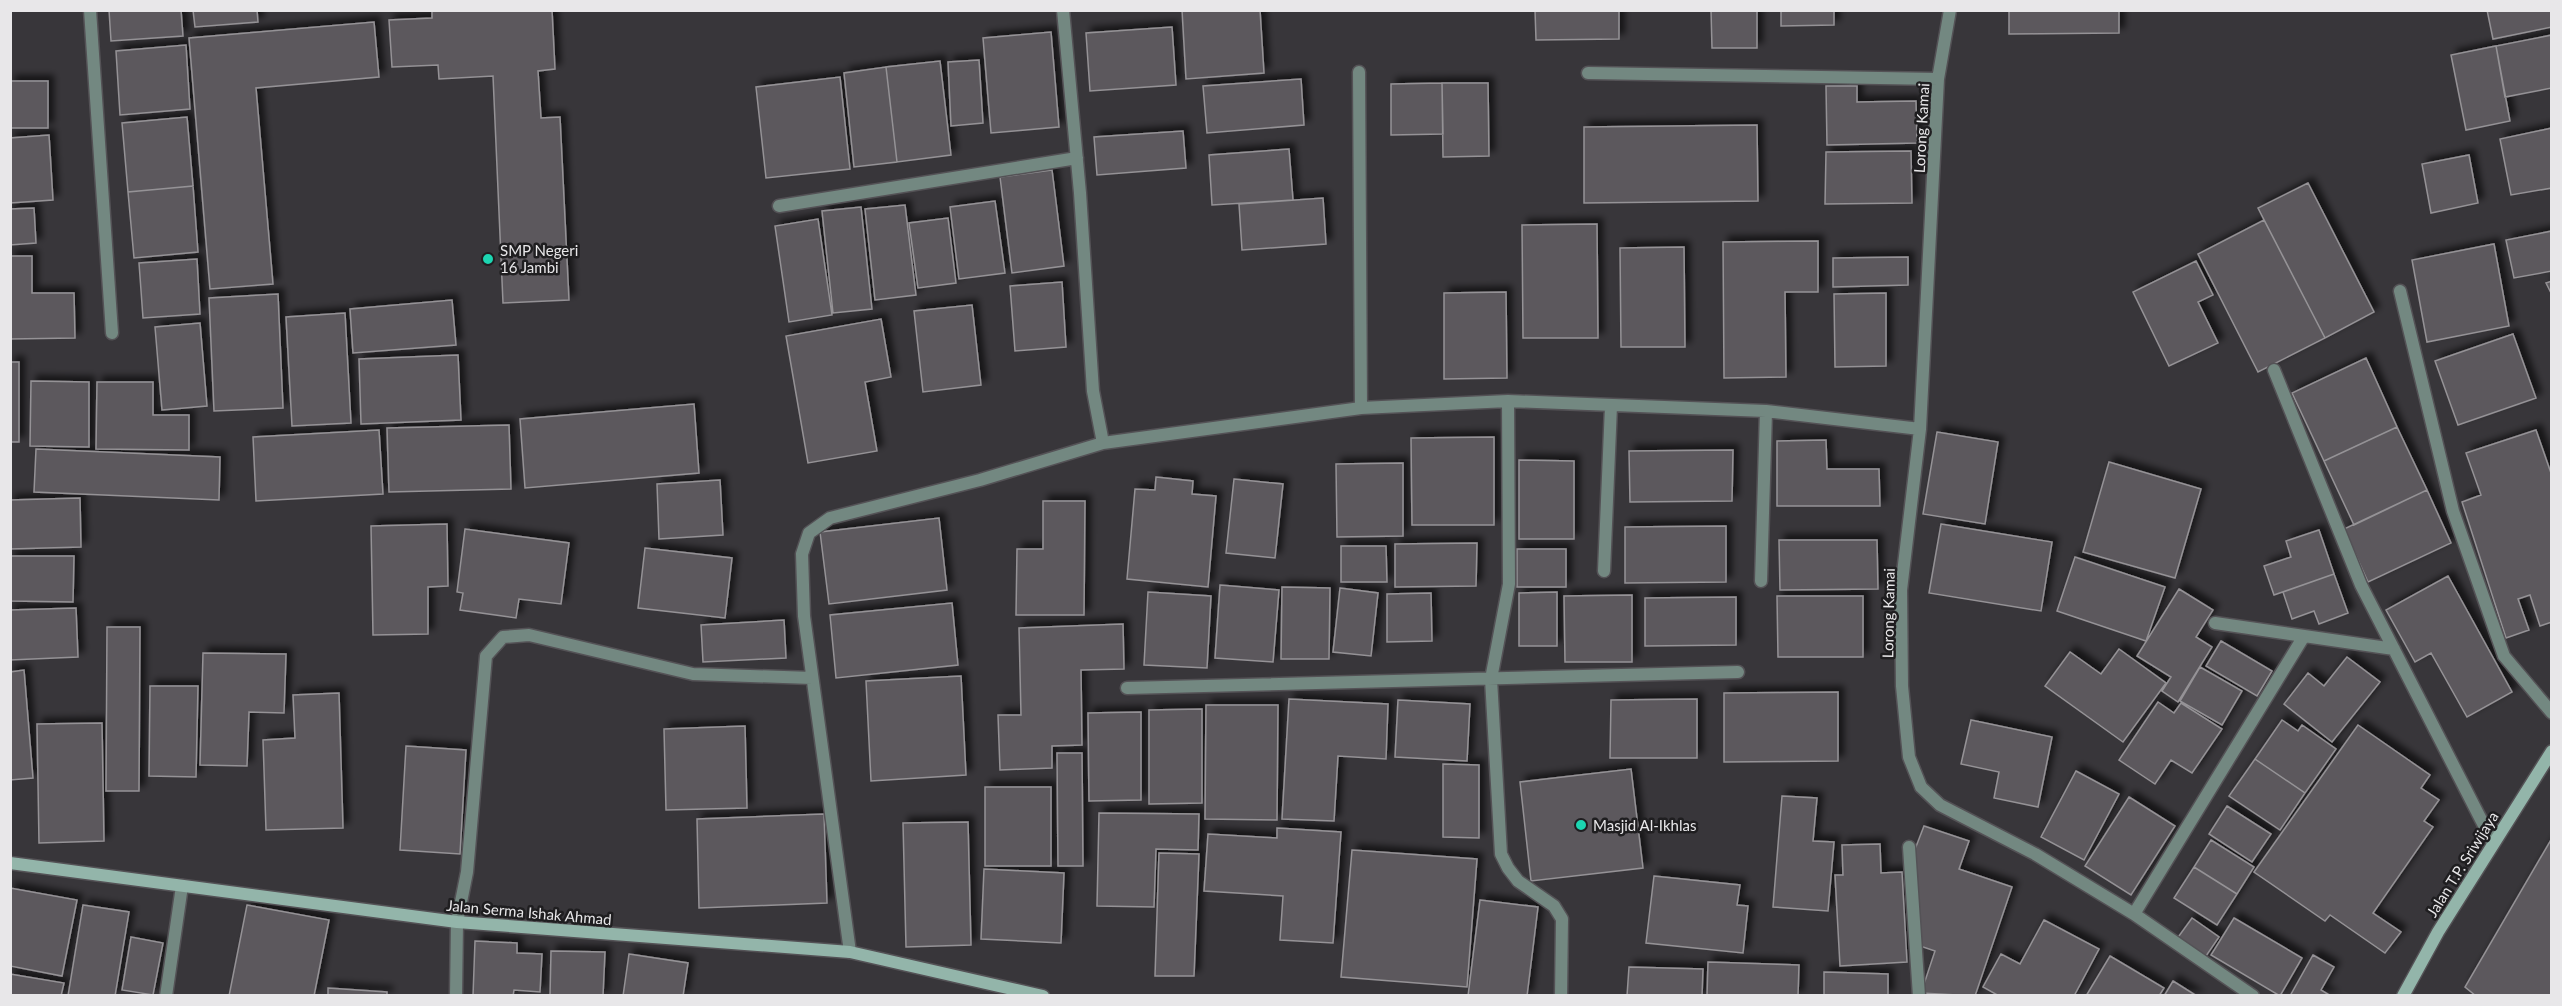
<svg xmlns="http://www.w3.org/2000/svg" width="2562" height="1006" font-family="Lato,sans-serif">
  <style>
    .building { fill: #5b595d; stroke: #959296; stroke-width: 1.5; filter: url(#shadow) }
    .lines { fill: none; stroke-linecap: round; stroke-linejoin: round }
    .street-casing { stroke: #545256; stroke-width: 15 }
    .secondary-casing { stroke: #545256; stroke-width: 15 }
    .street { stroke: #738881; stroke-width: 12 }
    .secondary { stroke: #93b5aa; stroke-width: 12 }
    .poi-dot { fill: #1cd5b1; stroke: #1f1e20; stroke-width: 2 }
    .labels { text-anchor: middle; dominant-baseline: central; stroke-width: 5; stroke-linejoin: round; paint-order: stroke }
    .street-label { font-size: 15px; fill: #e8e7e9; stroke: #1f1e20 }
    .poi-label { font-size: 15px; fill: #e8e7e9; stroke: #1f1e20; text-anchor: start }
  </style>
  <defs>
    <filter id="shadow"><feDropShadow dx="5.5" dy="-5.5" stdDeviation="3" flood-color="#0009"/></filter>
  </defs>
  <rect width="100%" height="100%" fill="#38363a"/>
  <path class="building" d="M109,10H181L183,36L111,41Z
    M193,10H257L258,22L195,27Z
    M432,10H552L555,69L538,71L541,118L560,117L569,300L503,303L493,76L439,79L438,65L392,67L389,20L432,18Z
    M1182,10H1260L1264,73L1186,79Z
    M1535,10H1619V39L1536,40Z
    M1711,10H1757V48H1712Z
    M1781,10H1834V25L1781,26Z
    M2009,10H2119V33L2009,34Z
    M2487,10H2552V27L2493,39Z
    M374,22L379,77L256,88L273,284L210,289L189,38Z
    M1172,27L1176,85L1090,91L1086,33Z
    M1051,32L1059,127L991,133L983,38Z
    M2552,35V88L2505,97L2496,46Z
    M186,45L190,109L120,115L116,51Z
    M2496,46L2510,121L2466,130L2451,55Z
    M979,60L983,123L951,126L948,62Z
    M940,61L951,155L897,162L886,67Z
    M886,67L897,162L854,167L844,73Z
    M840,77L850,169L766,178L756,87Z
    M1301,79L1304,125L1207,133L1203,86Z
    M10,81H48V128H10Z
    M1442,83L1443,134L1391,135V84Z
    M1442,83H1488L1489,156L1443,157Z
    M1826,86H1857V102L1916,101L1917,143L1827,145Z
    M187,117L193,186L128,192L122,123Z
    M1757,125L1758,201L1584,203V127Z
    M2552,128V188L2511,195L2500,139Z
    M1183,131L1186,168L1097,175L1094,137Z
    M49,135L53,200L10,203V138Z
    M1289,149L1293,200L1212,205L1209,155Z
    M1911,151L1912,203L1825,204L1826,152Z
    M2469,155L2478,203L2431,213L2422,164Z
    M1052,170L1064,266L1012,273L1000,177Z
    M2308,183L2374,312L2325,338L2258,208Z
    M193,186L198,252L134,258L128,192Z
    M1323,198L1326,244L1242,250L1239,204Z
    M995,201L1005,273L959,279L950,207Z
    M905,205L916,295L875,300L865,209Z
    M861,207L872,309L833,313L822,211Z
    M34,208L36,243L10,245V209Z
    M948,218L956,283L918,288L909,223Z
    M818,219L832,315L789,322L775,226Z
    M2264,220L2325,338L2258,372L2198,254Z
    M1597,224L1598,338H1523L1522,225Z
    M2552,231V271L2514,278L2506,240Z
    M1818,241V292H1785L1786,377L1724,378L1723,242Z
    M2494,244L2509,326L2427,342L2412,260Z
    M1684,247L1685,347H1621L1620,248Z
    M10,256H32V293H74L75,338L10,339Z
    M1908,257V285L1833,287V258Z
    M197,259L200,314L143,318L139,263Z
    M2196,261L2213,295L2198,302L2218,343L2169,366L2133,292Z
    M2552,281V295L2546,283Z
    M1062,282L1066,347L1015,351L1010,286Z
    M1506,292L1507,378L1444,379V293Z
    M1886,293V366L1835,367L1834,294Z
    M278,294L283,408L214,411L209,298Z
    M452,300L456,345L353,353L350,309Z
    M972,305L981,385L923,392L914,311Z
    M345,313L351,423L292,426L286,317Z
    M881,319L891,377L865,382L877,451L808,463L786,336Z
    M200,323L207,406L162,410L155,327Z
    M2513,334L2536,398L2458,425L2435,361Z
    M458,355L461,420L361,424L359,359Z
    M2366,358L2397,427L2324,461L2292,393Z
    M10,362H19V442H10Z
    M31,381L89,382V447L30,446Z
    M97,382H153V415H189V450L96,449Z
    M694,404L699,473L525,488L520,419Z
    M509,425L511,489L389,492L387,428Z
    M2397,427L2427,490L2354,525L2324,461Z
    M379,430L383,494L256,501L253,437Z
    M2536,430L2552,476V622L2540,626L2530,595L2518,599L2529,630L2506,638L2462,502L2481,495L2466,453Z
    M1937,432L1998,442L1985,524L1923,514Z
    M1494,437V525H1412L1411,438Z
    M1826,440L1827,469H1879L1880,506H1777V441Z
    M36,449L220,457L219,500L34,492Z
    M1733,450L1732,501L1630,502L1629,451Z
    M1519,460L1574,461V539H1519Z
    M2109,462L2201,489L2175,578L2083,552Z
    M1403,463V536L1337,537L1336,464Z
    M1156,477L1193,481L1192,494L1216,496L1208,587L1127,579L1135,489L1155,490Z
    M1234,479L1283,484L1275,558L1226,553Z
    M720,480L723,535L659,539L657,484Z
    M2427,490L2451,543L2368,582L2344,529Z
    M80,498L81,547L10,549V500Z
    M1043,501H1085L1084,615H1016L1017,549H1043Z
    M939,518L947,590L829,604L820,532Z
    M447,524L448,586L428,587V634L373,635L371,526Z
    M1941,524L2052,542L2041,611L1929,593Z
    M1726,526V582L1625,583V527Z
    M465,529L569,543L561,604L519,599L516,618L460,610L463,593L457,592Z
    M2319,530L2334,574L2274,595L2264,566L2291,557L2286,541Z
    M1779,540H1877L1878,589L1780,590Z
    M1477,543L1476,586L1395,587V544Z
    M1341,546H1386L1387,582H1341Z
    M645,548L732,558L725,618L638,608Z
    M1517,549H1566V587H1517Z
    M10,556H74L73,602L10,601Z
    M2075,557L2165,587L2146,641L2057,611Z
    M2334,574L2348,613L2319,624L2314,611L2292,619L2283,592Z
    M2448,576L2512,692L2467,717L2431,653L2415,662L2386,610Z
    M1220,585L1279,590L1273,662L1215,658Z
    M1282,587L1330,588L1329,659H1281Z
    M1340,588L1378,593L1371,656L1333,652Z
    M2179,589L2213,610L2196,637L2212,647L2178,702L2162,691L2171,677L2137,656Z
    M1148,592L1211,596L1207,668L1144,665Z
    M1557,592V646H1519V593Z
    M1431,593L1432,641L1387,642V594Z
    M1632,595V662H1565L1564,596Z
    M1777,596H1863V657H1778Z
    M1736,597V645L1645,646V598Z
    M952,603L958,665L836,678L830,615Z
    M76,608L78,657L10,660V610Z
    M784,620L786,658L703,662L701,625Z
    M1123,624L1124,669L1081,670L1082,745L1052,746V768L1000,770L998,715H1021L1019,628Z
    M107,627H140L139,791H106Z
    M2221,641L2272,671L2257,696L2206,666Z
    M2119,649L2166,683L2123,742L2045,686L2070,652L2101,674Z
    M203,653L286,654L284,713L249,712L247,766L200,765Z
    M2347,657L2380,682L2332,742L2284,704L2308,673L2324,686Z
    M2200,667L2242,691L2222,725L2180,701Z
    M24,670L33,778L10,780V672Z
    M961,676L966,775L871,781L866,681Z
    M150,686H198L196,777L149,776Z
    M1838,692V761L1724,762V693Z
    M339,693L343,828L266,830L263,740L295,738L293,695Z
    M1289,699L1388,704L1386,759L1338,756L1334,821L1282,819Z
    M1697,699V758H1610L1611,700Z
    M1398,700L1470,704L1467,761L1395,757Z
    M2158,702L2174,713L2181,703L2222,729L2192,773L2171,760L2155,784L2119,760Z
    M1206,705H1278L1277,820L1205,819Z
    M1202,709V803L1149,804V710Z
    M1141,712V800L1089,801L1088,713Z
    M1971,720L2052,737L2038,807L1994,798L1999,772L1961,764Z
    M2282,720L2298,731L2302,725L2336,749L2305,793L2255,759Z
    M102,723L104,841L39,843L37,724Z
    M2358,725L2430,775L2421,788L2439,800L2424,821L2433,827L2373,913L2401,932L2385,953L2330,915L2325,921L2254,872Z
    M745,726L747,808L666,810L664,729Z
    M406,746L466,750L460,854L400,850Z
    M1057,753H1082L1083,866H1058Z
    M2255,759L2305,793L2280,830L2229,796Z
    M1443,764L1479,765V838L1443,837Z
    M1631,769L1643,868L1531,881L1520,782Z
    M2076,771L2119,794L2084,860L2041,837Z
    M985,787H1051V866H985Z
    M1782,796L1817,798L1813,841L1834,842L1828,911L1773,907Z
    M2129,797L2175,826L2131,895L2085,866Z
    M2227,806L2271,834L2252,862L2209,834Z
    M1099,813L1199,814L1198,850L1156,849L1154,907L1097,906Z
    M824,814L827,903L699,908L697,819Z
    M968,822L971,945L906,947L903,823Z
    M1924,826L1969,841L1959,869L2012,887L1975,996L1921,993L1935,951L1917,945L1912,857Z
    M1277,828L1341,832L1333,943L1280,940L1283,896L1204,891L1208,834L1277,838Z
    M2552,838V996H2476L2465,987Z
    M2211,840L2254,867L2237,894L2194,867Z
    M1880,844L1881,873L1902,872L1907,962L1840,966L1835,875H1843L1842,845Z
    M1352,850L1477,859L1467,987L1341,977Z
    M1159,853L1199,854L1194,976H1155Z
    M2194,867L2237,894L2217,925L2174,898Z
    M984,869L1064,873L1061,943L981,939Z
    M1654,876L1740,885L1737,905L1748,906L1743,953L1646,943Z
    M10,888L77,900L62,976L10,966Z
    M1480,900L1538,907L1527,996H1468Z
    M83,905L129,912L115,996H68Z
    M247,905L329,920L314,996H229Z
    M2192,918L2219,937L2204,959L2176,940Z
    M2234,918L2302,958L2280,996L2211,955Z
    M2044,920L2099,949L2074,996H1999L1983,987L2001,954L2020,964Z
    M131,937L163,943L153,995L122,990Z
    M475,941L517,943V953L542,954L540,992L514,990L513,996H473Z
    M551,951L605,952L603,996H550Z
    M629,954L688,963L683,996H623Z
    M2313,955L2334,967L2321,990L2331,996H2290Z
    M2110,956L2164,988L2159,996H2086Z
    M1708,962L1799,965L1798,996H1707Z
    M1629,967L1703,969L1702,996H1627Z
    M1824,972L1888,974V996H1824Z
    M10,974L64,983L61,996H10Z
    M2173,981L2197,996H2164Z
    M328,988L387,992V996H328Z"/>
  <g class="lines">
    <g class="street-casing">
      <path id="street" d="M90,10L112,333
        M1063,10L1080,193L1093,391L1103,443
        M1950,10L1938,79L1920,429L1901,590L1902,686L1909,757L1921,787L1940,805L2035,854L2134,914L2253,996
        M1359,72L1361,408
        M1588,73L1938,79
        M779,206L1077,158
        M2400,291L2453,511L2504,656L2552,713
        M2274,370L2361,585L2493,843
        M1508,401L1509,584L1491,679L1501,854L1508,868L1518,881L1554,906L1562,919L1561,996
        M1604,571L1611,406
        M1761,581L1766,411
        M2215,623L2394,649
        M1127,688L1738,672
        M1909,847L1919,996
        M2134,914L2304,636
        M850,952L804,616L802,554L809,533L830,518L980,480L1103,443L1361,408L1508,401L1766,411L1920,429
        M166,996L182,886
        M456,996L457,922L467,872L486,656L503,637L529,635L693,674L812,678"/>
    </g>
    <g class="secondary-casing">
      <path id="secondary" d="M10,863L457,922L850,952L1043,996
        M2403,996L2438,932L2552,751"/>
    </g>
    <use href="#street" class="street"/>
    <use href="#secondary" class="secondary"/>
  </g>
  <g class="poi-dot">
    <circle cx="488" cy="259" r="6"/>
    <circle cx="1581" cy="825" r="6"/>
  </g>
  <g class="labels">
    <g class="street-label">
      <text transform="translate(1921 128) rotate(-87)">Lorong Kamai</text>
      <text transform="translate(1888 613) rotate(-89)">Lorong Kamai</text>
      <text transform="translate(2462 864) rotate(-58)">Jalan T.P. Sriwijaya</text>
      <text transform="translate(529 912) rotate(5)">Jalan Serma Ishak Ahmad</text>
    </g>
    <g class="poi-label">
      <text x="500" y="250">SMP Negeri<tspan x="500" dy="17">16 Jambi</tspan></text>
      <text x="1593" y="825">Masjid Al-Ikhlas</text>
    </g>
  </g>
  <rect width="2562" height="1006" fill="none" stroke="#e8e7e9" stroke-width="24"/>
</svg>
